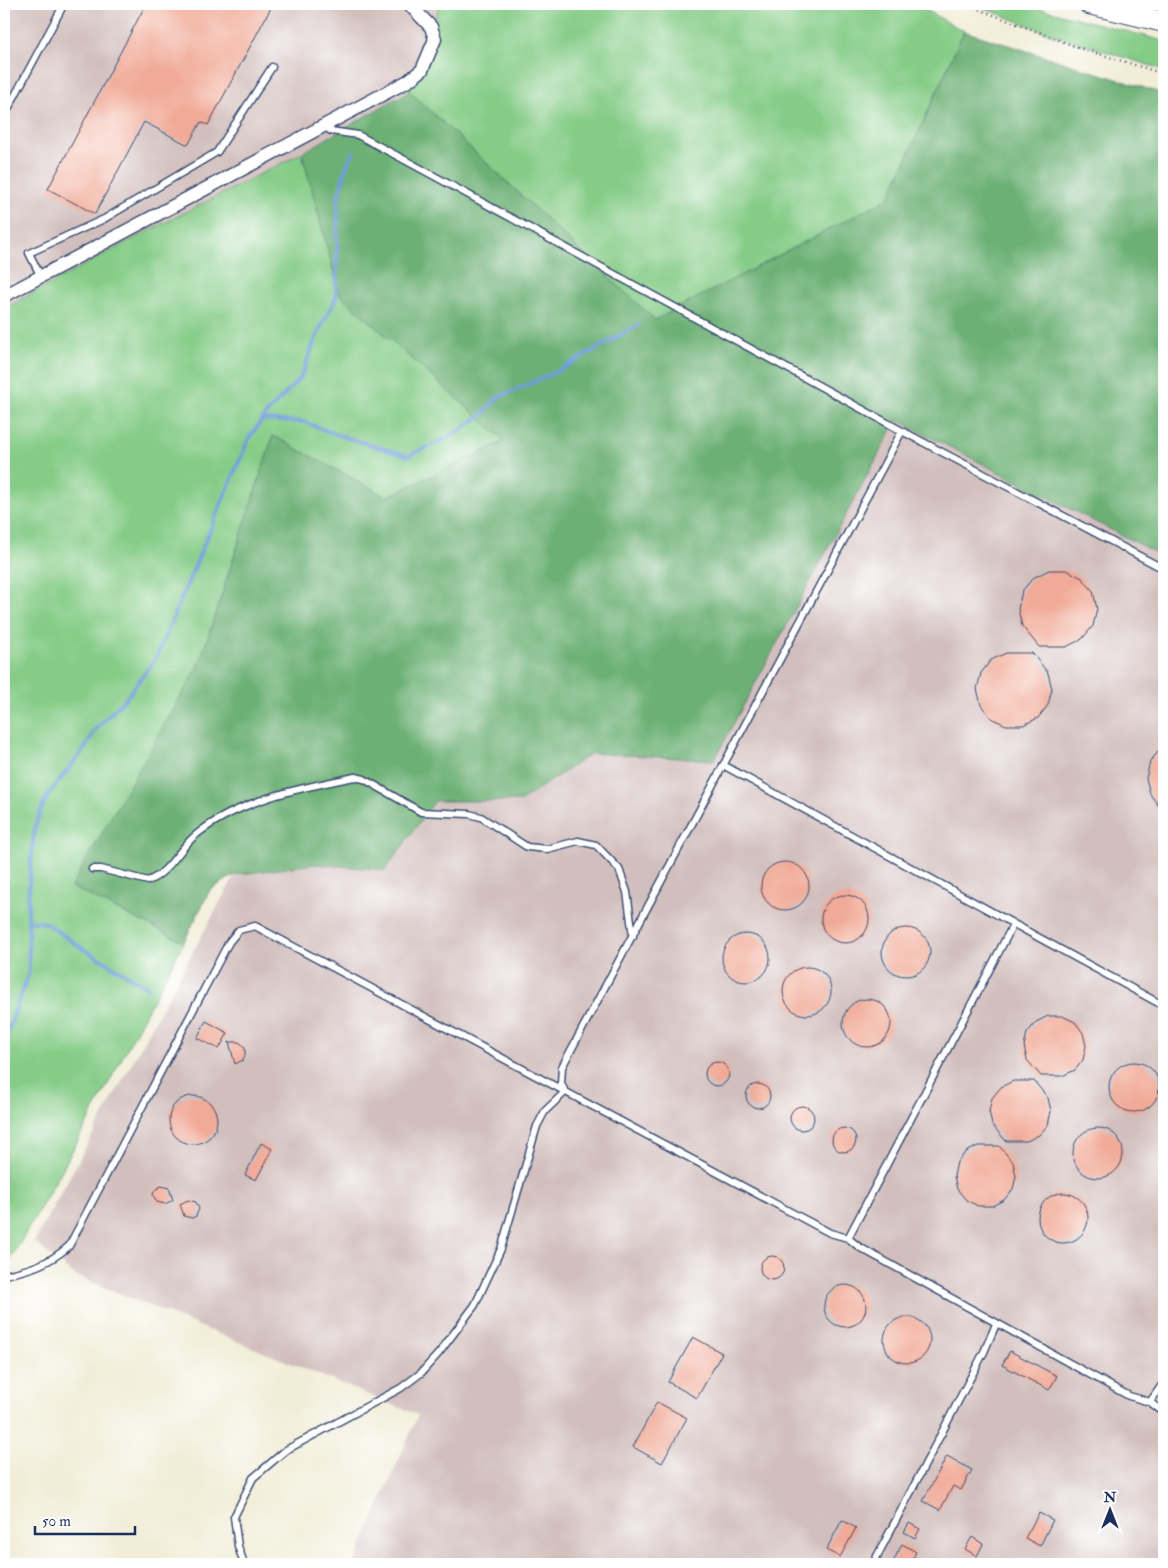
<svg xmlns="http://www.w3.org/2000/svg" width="1168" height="1568" font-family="'IM FELL Double Pica',serif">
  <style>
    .industrial { fill: #d1bfbd }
    .green { fill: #85cc87; stroke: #507e72 }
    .forest { fill: #6cb074; stroke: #447069 }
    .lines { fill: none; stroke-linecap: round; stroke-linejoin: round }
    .stream { stroke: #6f9ed8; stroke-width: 4 }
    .building { fill: #f1aa97 }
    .lane-casing { stroke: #3b4c70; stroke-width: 9 }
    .street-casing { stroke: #3b4c70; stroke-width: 15 }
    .primary-casing { stroke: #3b4c70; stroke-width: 22 }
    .path { stroke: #3b4c70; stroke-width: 2.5; stroke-dasharray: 1 4; stroke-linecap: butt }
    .lane { stroke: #fff; stroke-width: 6 }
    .street { stroke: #fff; stroke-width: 12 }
    .primary { stroke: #fff; stroke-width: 20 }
  </style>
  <rect width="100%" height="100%" fill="#fff"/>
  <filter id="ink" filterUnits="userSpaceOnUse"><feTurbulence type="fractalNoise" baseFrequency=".02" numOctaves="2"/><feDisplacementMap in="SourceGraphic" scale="10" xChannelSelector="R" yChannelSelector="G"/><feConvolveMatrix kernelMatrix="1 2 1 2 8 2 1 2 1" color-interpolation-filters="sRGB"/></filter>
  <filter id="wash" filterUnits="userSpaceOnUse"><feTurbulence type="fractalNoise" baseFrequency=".0096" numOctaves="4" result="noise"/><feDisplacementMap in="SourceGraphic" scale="20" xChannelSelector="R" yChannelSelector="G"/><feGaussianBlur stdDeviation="1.12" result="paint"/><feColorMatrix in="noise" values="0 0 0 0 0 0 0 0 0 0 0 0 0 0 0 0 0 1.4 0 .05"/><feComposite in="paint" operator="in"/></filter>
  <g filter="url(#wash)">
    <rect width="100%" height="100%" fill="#f1edd7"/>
    <path class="industrial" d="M4,4H501L487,48L302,153L125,243L4,309Z
      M897,419L1164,557V1564H354L418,1415L74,1275L34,1242L235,875L315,864L385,870L435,801H521L592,753L714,760Z"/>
    <path class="green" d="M440,4H915L964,31L889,198L655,320L409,91Z
      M973,4H1023L1164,41V70L1053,35Z
      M302,153L340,295L505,441L387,497L273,436L199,665L72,887L184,942L61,1172L4,1271V309L125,243Z"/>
    <path class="forest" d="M964,31L1164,94V557L897,420L714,760L592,753L521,801H435L385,870L315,864L235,875L210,890L184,942L71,887L199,665L273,436L387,497L505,441L340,295L302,153L409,91L655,320L889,198Z"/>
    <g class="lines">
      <path class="stream" d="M263,420L304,422L338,435L408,456L443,440L462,429L482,415L497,398L554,373L638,325
        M28,921L46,923L77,945L149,988
        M4,1043L29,972L28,901L31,859L35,827L41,810L48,795L85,748L95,730L127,697L156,658L249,438L267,413L301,377L317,335L336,298L338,197L346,168L353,152"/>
    </g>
    <g id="blocks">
      <path class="building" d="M146,4H273L208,125L201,122L188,145L144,122L95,214L48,189Z
        M1049,570H1066L1082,578L1093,591L1097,609L1093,626L1082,639L1066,647H1039L1022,626L1018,609L1022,591L1033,578Z
        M1006,653H1032L1048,673L1052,689L1048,705L1038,718L1023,725H1006L991,718L981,705L977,689L981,673L991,660Z
        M1164,744V813L1150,794L1146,778L1150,762Z
        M761 886a24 24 0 1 1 48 0a24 24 0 1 1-48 0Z
        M821 919a24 24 0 1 1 48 0a24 24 0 1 1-48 0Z
        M882 952a24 24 0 1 1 48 0a24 24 0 1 1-48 0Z
        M722 958a24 24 0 1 1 48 0a24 24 0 1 1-48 0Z
        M783 991a24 24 0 1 1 48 0a24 24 0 1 1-48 0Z
        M843 1023a24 24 0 1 1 48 0a24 24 0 1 1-48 0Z
        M1048,1016H1062L1075,1022L1083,1033L1086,1046L1083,1060L1075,1070L1062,1076H1041L1027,1060L1024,1046L1027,1033L1036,1022Z
        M206,1021L228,1033L219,1049L197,1038Z
        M229,1042H239L245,1047V1056L243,1060L235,1064Z
        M1109 1087a25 25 0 1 1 50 0a25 25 0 1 1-50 0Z
        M705 1074a12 12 0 1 1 24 0a12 12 0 1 1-24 0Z
        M1013,1081H1034L1048,1098L1051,1111L1048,1125L1039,1135L1027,1141H1006L992,1125L989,1111L992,1098L1001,1087Z
        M746 1096a12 12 0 1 1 24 0a12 12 0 1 1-24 0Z
        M169 1120a24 24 0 1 1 48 0a24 24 0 1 1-48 0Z
        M790 1118a12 12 0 1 1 24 0a12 12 0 1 1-24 0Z
        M1073 1153a25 25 0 1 1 50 0a25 25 0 1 1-50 0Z
        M832 1140a12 12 0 1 1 24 0a12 12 0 1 1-24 0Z
        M261,1143L272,1149L256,1180L245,1175Z
        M978,1146H999L1013,1162L1016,1176L1013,1189L1004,1200L992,1206H978L966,1200L957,1189L954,1176L957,1162L966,1152Z
        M161,1186L169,1188L173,1200L165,1204L157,1202L153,1195L154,1191Z
        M1038 1218a25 25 0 1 1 50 0a25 25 0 1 1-50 0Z
        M188,1200L196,1202L199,1209L196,1216L192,1218L184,1216L180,1204Z
        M760 1268a12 12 0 1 1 24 0a12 12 0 1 1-24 0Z
        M824 1306a21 21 0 1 1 42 0a21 21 0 1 1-42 0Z
        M884 1340a23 23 0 1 1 46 0a23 23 0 1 1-46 0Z
        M693,1337L722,1353L697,1398L668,1382Z
        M1010,1351L1057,1376L1049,1390L1002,1365Z
        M657,1402L687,1418L662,1463L633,1447Z
        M947,1456L972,1470L961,1490L953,1486L940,1510L923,1501Z
        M1039,1513L1053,1520L1040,1546L1025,1538Z
        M842,1520L856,1528L840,1557L826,1550Z
        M909,1523L920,1529L915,1538L904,1532Z
        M972,1537L983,1544L977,1556L965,1549Z
        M902,1544L916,1552L910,1564H892Z"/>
    </g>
  </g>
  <g filter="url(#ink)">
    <use href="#blocks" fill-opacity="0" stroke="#3b4c70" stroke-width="1"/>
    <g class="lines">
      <g class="lane-casing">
        <path id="lane" d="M4,116L64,4
          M324,126L331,131L358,135L403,159L902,431L1164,569
          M41,277L29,253L104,219L217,152L272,67
          M723,765L1164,1006
          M92,869H101L148,881C170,872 179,848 197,834C241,799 301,788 355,777L364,779L421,812L469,814L481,817L527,847L547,849L578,841L596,845L619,869L627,892L633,936
          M848,1238L1013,925
          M4,1275C29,1270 49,1264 69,1246L229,942L239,930L255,926L830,1233L848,1238L859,1247L1129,1396L1150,1402L1164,1413
          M1150,1402L1164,1382
          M244,1564L238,1546L234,1517L253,1478L286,1450L401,1388L421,1373L439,1353L475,1305L501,1249L537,1126L545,1111L565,1092L561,1083L562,1067L902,431
          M873,1564L984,1352L996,1324"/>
      </g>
      <g class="street-casing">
        <path id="street" d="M4,296L408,81L422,70L435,39L431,27L409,4"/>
      </g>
      <g class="primary-casing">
        <path id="primary" d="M1089,4L1164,22"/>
      </g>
      <path class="path" d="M965,4L1077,47L1164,74"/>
      <use href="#lane" class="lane"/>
      <use href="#street" class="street"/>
      <use href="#primary" class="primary"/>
    </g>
  </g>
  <rect width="1168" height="1568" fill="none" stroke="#fff" stroke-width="20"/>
  <g transform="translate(1110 1510)" stroke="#ffffff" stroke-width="4" paint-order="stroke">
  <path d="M0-4L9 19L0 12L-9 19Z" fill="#1b2f5e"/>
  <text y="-8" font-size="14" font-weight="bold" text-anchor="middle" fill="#1b2f5e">N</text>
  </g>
  <path d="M35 1526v8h100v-8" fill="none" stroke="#1b2f5e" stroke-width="2.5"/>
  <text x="42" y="1526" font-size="15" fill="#1b2f5e" stroke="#ffffff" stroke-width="4" paint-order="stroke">50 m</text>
</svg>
